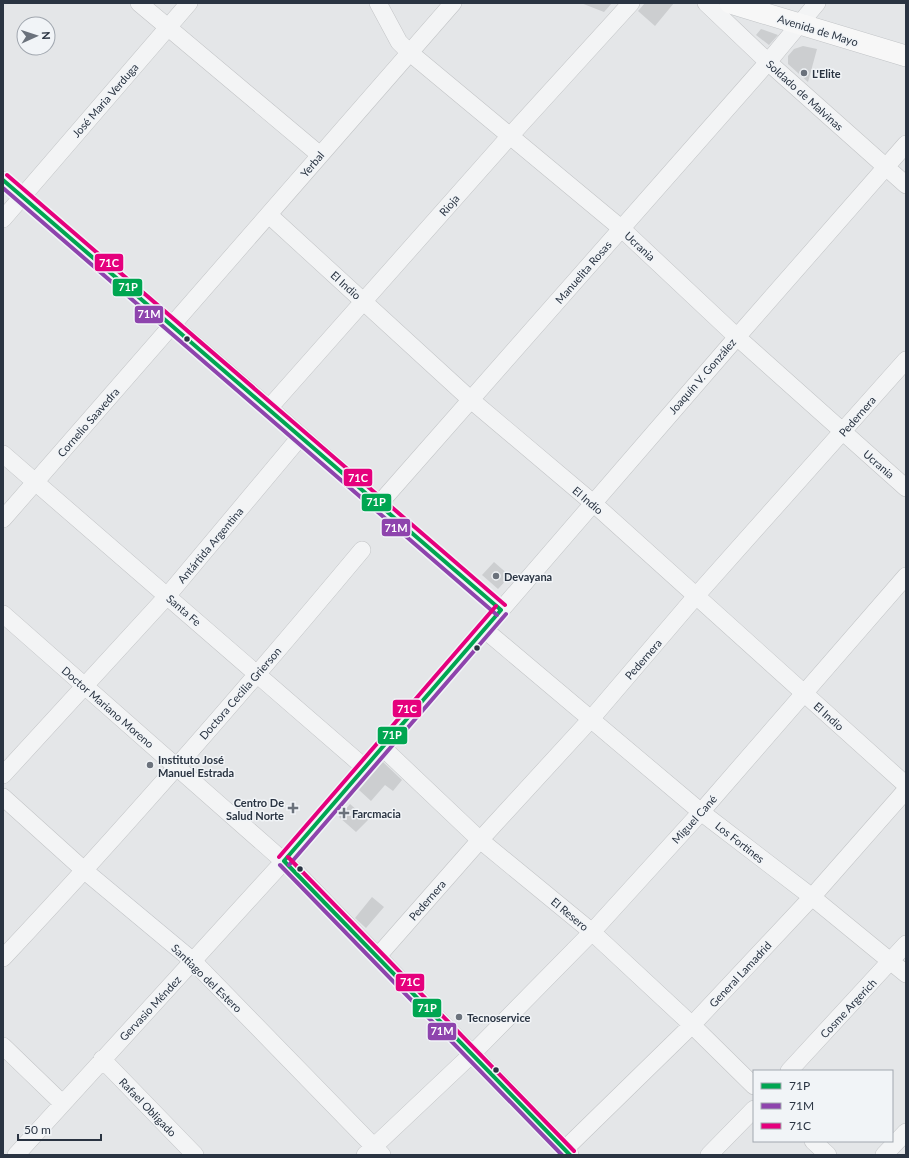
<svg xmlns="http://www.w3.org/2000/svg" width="909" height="1158" font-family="Lato,sans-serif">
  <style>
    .building { fill: #ccced0 }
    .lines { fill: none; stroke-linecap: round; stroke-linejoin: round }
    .minor-casing { stroke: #c2c4c6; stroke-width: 18 }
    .major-casing { stroke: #c0c3c6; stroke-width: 22 }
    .minor { stroke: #f3f4f5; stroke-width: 17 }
    .major { stroke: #f7f7f7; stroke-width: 21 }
    .bus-1-casing { stroke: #f1f4f7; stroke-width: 7 }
    .bus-2-casing { stroke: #f1f4f7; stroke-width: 7 }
    .bus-3-casing { stroke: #f1f4f7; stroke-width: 7 }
    .bus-1 { stroke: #00a651; stroke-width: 4 }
    .bus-2 { stroke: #8e44ad; stroke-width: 4 }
    .bus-3 { stroke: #e5007d; stroke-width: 4 }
    .poi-dot { fill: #6b727c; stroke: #f1f4f7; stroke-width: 1.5 }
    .bus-dot { fill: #2a3442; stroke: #f1f4f7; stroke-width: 1.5 }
    .labels { text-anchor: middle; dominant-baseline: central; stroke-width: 3; stroke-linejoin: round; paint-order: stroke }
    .street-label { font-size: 11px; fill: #2a3442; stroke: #f1f4f7 }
    .poi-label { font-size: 11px; font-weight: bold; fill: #2a3442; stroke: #f1f4f7; text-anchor: start }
    .line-badge { stroke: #f1f4f7; stroke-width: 1.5 }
    .badge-label { font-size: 11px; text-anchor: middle; font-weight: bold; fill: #fff }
  </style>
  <rect width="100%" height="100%" fill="#e4e6e8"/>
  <path class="building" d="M581,3H612L604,12Z
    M645,3H674L655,26L638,11Z
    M761,29L778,35L769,45L756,35Z
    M803,46L817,49L808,82L788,64V56L794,49Z
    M494,562L510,576L498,589L482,575Z
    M383,762L402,780L393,791L385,785L371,801L359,790Z
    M350,804L368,820L356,832L339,817Z
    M372,897L384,907L366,928L355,918Z"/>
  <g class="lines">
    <g class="minor-casing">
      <path id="minor" d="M139,3L320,155
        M378,3L399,42L409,52L622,229L737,337L906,488
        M706,3L768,62L906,185
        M3,180L269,408L501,610
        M269,215L471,400L593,503L906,785
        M3,219L189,3
        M269,408L509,137L631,3
        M3,454L364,767
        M379,504L768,62L817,3
        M3,519L453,3
        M3,614L297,873L570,1155
        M485,630L701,812L812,897L906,974
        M382,747L480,840L592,932L692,1025L754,1086
        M3,775L168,595L301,436
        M3,797L85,871L193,961L382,1155
        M378,956L480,840L591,719L696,596L906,360
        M3,958C127,826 246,689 362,550
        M3,1046L62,1103
        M102,1059L195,1155
        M789,1071L906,944
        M813,1141L828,1155
        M565,1149L692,1025L812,897L906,790
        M16,1155L284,861L737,337L906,144
        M365,1155L472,1054L592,932L701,812L906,576
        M709,1155L754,1109
        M884,1155L906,1132"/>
    </g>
    <g class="major-casing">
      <path id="major" d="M730,3L906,56"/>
    </g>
    <use href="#minor" class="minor"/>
    <use href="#major" class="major"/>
    <g class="bus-1-casing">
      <path id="bus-1" d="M3,180L501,610
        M284,861L570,1155
        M284,861L501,610"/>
    </g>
    <g class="bus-2-casing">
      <path id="bus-2" d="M3,188L497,615
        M280,865L562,1155
        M289,865L506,614"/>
    </g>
    <g class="bus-3-casing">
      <path id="bus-3" d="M7,175L505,605
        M279,857L496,606
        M288,857L574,1151"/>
    </g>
    <use href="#bus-1" class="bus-1"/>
    <use href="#bus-2" class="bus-2"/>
    <use href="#bus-3" class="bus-3"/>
  </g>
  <g class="poi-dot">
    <circle cx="804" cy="73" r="4"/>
    <circle cx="496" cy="576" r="4"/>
    <circle cx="150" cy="765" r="4"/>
    <path d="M291 802h4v4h4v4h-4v4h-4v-4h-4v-4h4z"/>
    <path d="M342 807h4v4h4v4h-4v4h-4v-4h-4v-4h4z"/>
    <circle cx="459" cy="1017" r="4"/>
  </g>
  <g class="bus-dot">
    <circle cx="187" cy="339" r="3.5"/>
    <circle cx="477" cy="648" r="3.5"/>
    <circle cx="300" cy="869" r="3.5"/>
    <circle cx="496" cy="1070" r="3.5"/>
  </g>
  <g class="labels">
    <g class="street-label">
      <text transform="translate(818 30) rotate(17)">Avenida de Mayo</text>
      <text transform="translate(805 95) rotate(42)">Soldado de Malvinas</text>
      <text transform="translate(105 100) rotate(-49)">José Maria Verduga</text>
      <text transform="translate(312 164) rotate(-50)">Yerbal</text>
      <text transform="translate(449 205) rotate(-49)">Rioja</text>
      <text transform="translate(640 246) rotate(43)">Ucrania</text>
      <text transform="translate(583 272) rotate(-49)">Manuelita Rosas</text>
      <text transform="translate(346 285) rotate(42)">El Indio</text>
      <text transform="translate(702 376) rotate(-49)">Joaquín V. González</text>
      <text transform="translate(857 416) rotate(-49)">Pedernera</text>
      <text transform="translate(88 422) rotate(-49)">Cornelio Saavedra</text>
      <text transform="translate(879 464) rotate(41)">Ucrania</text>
      <text transform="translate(588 500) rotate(41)">El Indio</text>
      <text transform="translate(210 545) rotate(-50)">Antártida Argentina</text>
      <text transform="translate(184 610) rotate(41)">Santa Fe</text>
      <text transform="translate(643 659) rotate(-49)">Pedernera</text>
      <text transform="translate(240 693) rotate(-49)">Doctora Cecilia Grierson</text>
      <text transform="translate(108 707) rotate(41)">Doctor Mariano Moreno</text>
      <text transform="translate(829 716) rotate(42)">El Indio</text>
      <text transform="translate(694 819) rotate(-48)">Miguel Cané</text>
      <text transform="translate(740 842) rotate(38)">Los Fortines</text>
      <text transform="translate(427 900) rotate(-49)">Pedernera</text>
      <text transform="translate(570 914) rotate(40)">El Resero</text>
      <text transform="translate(740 974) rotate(-47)">General Lamadrid</text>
      <text transform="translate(207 978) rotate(44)">Santiago del Estero</text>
      <text transform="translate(150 1008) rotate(-47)">Gervasio Méndez</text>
      <text transform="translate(848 1008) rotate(-47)">Cosme Argerich</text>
      <text transform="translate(148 1107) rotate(46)">Rafael Obligado</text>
    </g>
    <g class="poi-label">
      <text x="812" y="73">L'Elite</text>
      <text x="504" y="576">Devayana</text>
      <text x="158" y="759">Instituto José<tspan x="158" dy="13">Manuel Estrada</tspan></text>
      <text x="284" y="802" text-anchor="end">Centro De<tspan x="284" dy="13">Salud Norte</tspan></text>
      <text x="352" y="813">Farcmacia</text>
      <text x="467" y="1017">Tecnoservice</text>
    </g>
  </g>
  <g class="line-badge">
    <rect x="94" y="253" width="30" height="19" rx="4" fill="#e5007d"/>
    <rect x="112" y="278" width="31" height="19" rx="4" fill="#00a651"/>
    <rect x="134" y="305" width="30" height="19" rx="4" fill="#8e44ad"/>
    <rect x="343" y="468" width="30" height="19" rx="4" fill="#e5007d"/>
    <rect x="361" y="493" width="31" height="19" rx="4" fill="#00a651"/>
    <rect x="381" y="518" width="30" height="19" rx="4" fill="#8e44ad"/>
    <rect x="392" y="699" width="30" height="19" rx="4" fill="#e5007d"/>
    <rect x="377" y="726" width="31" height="19" rx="4" fill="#00a651"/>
    <rect x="395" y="973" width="30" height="19" rx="4" fill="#e5007d"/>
    <rect x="412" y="998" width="30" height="20" rx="4" fill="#00a651"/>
    <rect x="427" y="1022" width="30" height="19" rx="4" fill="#8e44ad"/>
  </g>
  <g class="badge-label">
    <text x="109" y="267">71C</text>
    <text x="128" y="291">71P</text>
    <text x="149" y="318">71M</text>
    <text x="358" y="482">71C</text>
    <text x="376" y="506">71P</text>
    <text x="396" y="532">71M</text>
    <text x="407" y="713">71C</text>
    <text x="392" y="739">71P</text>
    <text x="410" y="986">71C</text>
    <text x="427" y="1012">71P</text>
    <text x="442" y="1035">71M</text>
  </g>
  <rect width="909" height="1158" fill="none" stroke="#2a3442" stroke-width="8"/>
  <rect x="753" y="1070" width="140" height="72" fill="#f1f4f7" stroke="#a1a7af"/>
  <rect x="761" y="1083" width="20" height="6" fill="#00a651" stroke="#a1a7af"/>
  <text x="789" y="1090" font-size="12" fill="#2a3442">71P</text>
  <rect x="761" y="1103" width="20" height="6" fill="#8e44ad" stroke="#a1a7af"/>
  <text x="789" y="1110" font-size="12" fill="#2a3442">71M</text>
  <rect x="761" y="1123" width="20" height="6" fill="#e5007d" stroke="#a1a7af"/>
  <text x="789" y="1130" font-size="12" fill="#2a3442">71C</text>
  <g transform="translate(36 36) rotate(87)"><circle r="19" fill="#f1f4f7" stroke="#a1a7af"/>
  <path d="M0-3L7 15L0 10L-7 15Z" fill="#6b727c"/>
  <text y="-6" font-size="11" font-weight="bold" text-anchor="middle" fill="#2a3442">N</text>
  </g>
  <path d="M18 1134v6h83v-6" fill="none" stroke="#2a3442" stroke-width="2"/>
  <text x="24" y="1134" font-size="12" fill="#2a3442" stroke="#f1f4f7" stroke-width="3" paint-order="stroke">50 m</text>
</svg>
